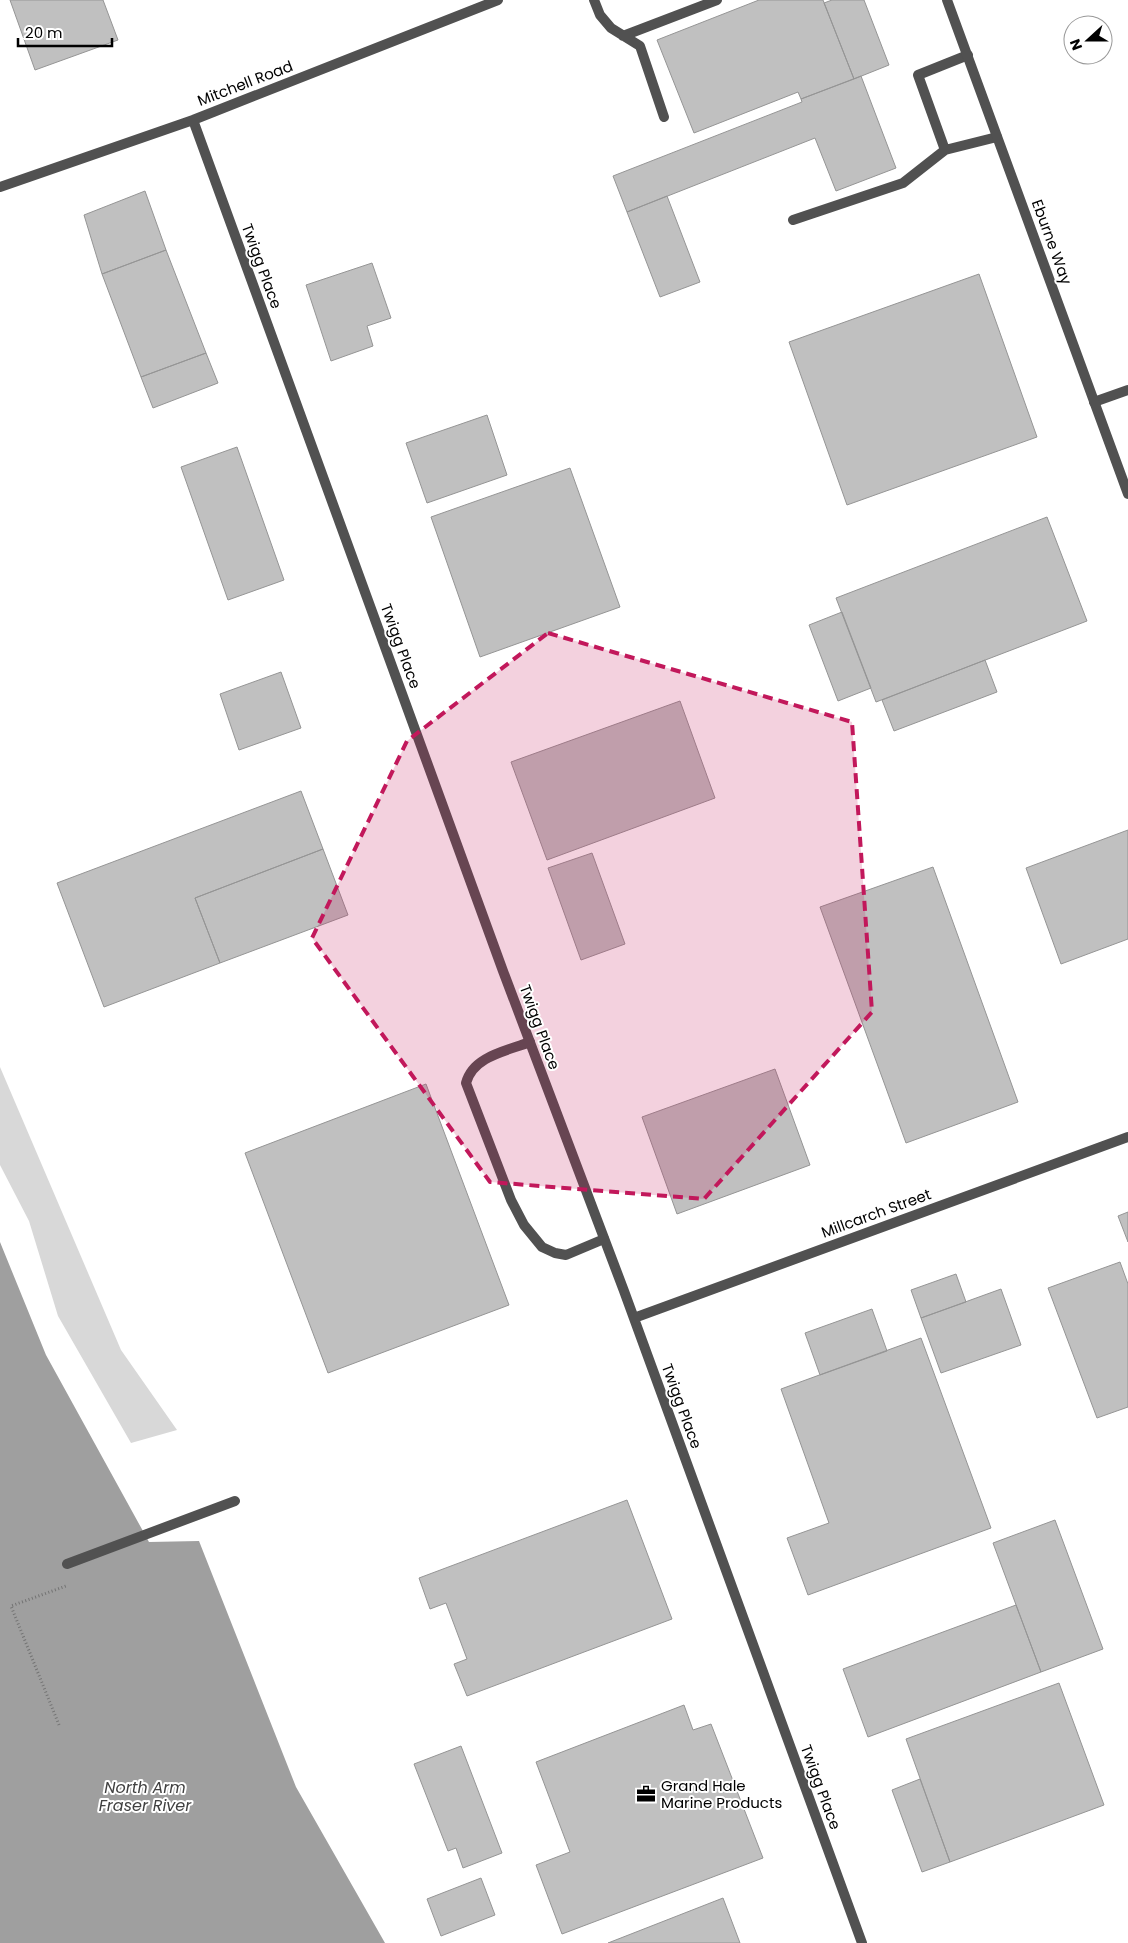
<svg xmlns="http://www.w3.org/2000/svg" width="1128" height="1943" font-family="Poppins,sans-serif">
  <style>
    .green { fill: #d8d8d8 }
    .water { fill: #9f9f9f }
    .building { fill: #c0c0c0; stroke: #959595 }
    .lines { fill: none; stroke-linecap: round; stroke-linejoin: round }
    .path { stroke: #737373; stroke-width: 3; stroke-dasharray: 1 2.5; stroke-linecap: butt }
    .service { stroke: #515151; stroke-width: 10 }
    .minor { stroke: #515151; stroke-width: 10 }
    .marked { fill: #c2185b; fill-opacity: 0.2; stroke: #c2185b; stroke-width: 4; stroke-dasharray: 10 6; stroke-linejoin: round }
    .labels { text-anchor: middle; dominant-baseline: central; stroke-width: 4; stroke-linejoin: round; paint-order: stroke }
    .street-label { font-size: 15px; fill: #000; stroke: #fff }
    .poi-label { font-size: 15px; fill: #000; stroke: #fff; text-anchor: start }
    .water-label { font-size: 16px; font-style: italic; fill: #404040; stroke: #fff }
  </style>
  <rect width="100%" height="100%" fill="#fff"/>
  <path class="green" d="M0,1067L121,1350L177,1430L131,1443L58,1316L29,1221L0,1165Z"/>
  <path class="water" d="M0,1242L46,1355L149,1542L199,1541L296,1787L385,1943H0Z"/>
  <path class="building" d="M10,0H103L118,40L35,70Z
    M759,0H823L854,79L801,99L798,92L694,133L657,40Z
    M832,0H864L889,65L854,79L824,3Z
    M861,76L896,168L836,191L815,138L627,212L613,176L802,102L801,99Z
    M145,191L166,250L102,274L84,215Z
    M667,196L700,282L660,297L627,212Z
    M166,250L206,353L141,377L102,274Z
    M372,263L391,318L367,326L373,346L331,361L306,285Z
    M979,274L1037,437L847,505L789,342Z
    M206,353L218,383L153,408L141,377Z
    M487,415L507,475L427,503L406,443Z
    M237,447L284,580L228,600L181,467Z
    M570,468L620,607L480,657L431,517Z
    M1047,517L1087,621L876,702L836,598Z
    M842,612L871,688L838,701L809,625Z
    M985,660L997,692L894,731L882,700Z
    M281,672L301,728L239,750L220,694Z
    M680,701L715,798L547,860L511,762Z
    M301,791L323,849L195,898L220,963L104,1007L57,883Z
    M1128,830V939L1061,964L1026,868Z
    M323,849L348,915L220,963L195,898Z
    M592,853L625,944L581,960L548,868Z
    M933,867L1018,1102L906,1143L820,907Z
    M775,1069L810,1165L677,1214L642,1117Z
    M426,1084L509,1305L328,1373L245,1153Z
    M1128,1212V1242L1118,1216Z
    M1120,1262L1128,1284V1407L1097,1418L1048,1288Z
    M956,1274L966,1302L921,1318L911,1290Z
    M1001,1289L1021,1345L941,1373L921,1318Z
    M872,1309L887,1351L820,1375L805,1333Z
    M921,1338L991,1528L808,1595L787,1538L829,1523L781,1389Z
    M627,1500L672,1619L467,1696L454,1664L467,1659L446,1603L430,1609L419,1578Z
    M1055,1520L1103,1649L1041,1672L993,1543Z
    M1016,1605L1041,1672L868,1737L843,1669Z
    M1059,1683L1104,1805L950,1862L906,1739Z
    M684,1705L693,1730L711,1724L763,1858L562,1934L536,1865L570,1852L536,1762Z
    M461,1746L502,1853L463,1868L456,1848L448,1851L414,1764Z
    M920,1779L950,1862L922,1872L892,1790Z
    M481,1878L495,1915L441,1936L427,1899Z
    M723,1898L740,1943H608Z"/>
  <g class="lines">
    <path class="path" d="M59,1725L11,1606L66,1586"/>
    <path class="service" d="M594,0L600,15L611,28L640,46L664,117
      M623,36L717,0
      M968,55L918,75L945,150L997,137
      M793,220L903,183L945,150
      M1094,402L1128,390
      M530,1042C507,1051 473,1056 466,1083L511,1200L524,1225L542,1247L555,1253L566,1255L604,1239
      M67,1564L235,1501"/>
    <path class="minor" d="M947,0L1128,494
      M193,120L503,971L624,1291L862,1943
      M0,187L193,120L498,0
      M634,1318L1128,1137"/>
  </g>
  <path class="marked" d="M548,633L852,722L872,1012L704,1199L490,1182L312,938L407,741Z"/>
  <defs>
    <g id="office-bare" transform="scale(1.5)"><path d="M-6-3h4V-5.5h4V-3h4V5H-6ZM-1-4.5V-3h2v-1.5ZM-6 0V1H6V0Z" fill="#000" stroke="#fff" stroke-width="2.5" paint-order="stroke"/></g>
  </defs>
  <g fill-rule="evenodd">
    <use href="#office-bare" x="646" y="1794"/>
  </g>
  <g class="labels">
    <g class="street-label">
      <text transform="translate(245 83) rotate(-21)">Mitchell Road</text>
      <text transform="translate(1052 242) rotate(70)">Eburne Way</text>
      <text transform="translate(262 266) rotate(70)">Twigg Place</text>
      <text transform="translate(401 646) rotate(70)">Twigg Place</text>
      <text transform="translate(540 1027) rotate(70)">Twigg Place</text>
      <text transform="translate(876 1213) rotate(-20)">Millcarch Street</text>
      <text transform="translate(682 1406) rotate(70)">Twigg Place</text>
      <text transform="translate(821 1787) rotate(70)">Twigg Place</text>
    </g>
    <g class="poi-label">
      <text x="661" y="1785">Grand Hale<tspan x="661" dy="17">Marine Products</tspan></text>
    </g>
    <g class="water-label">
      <text x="145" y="1787">North Arm<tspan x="145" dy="18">Fraser River</tspan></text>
    </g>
  </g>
  <g transform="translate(1088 40) rotate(249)"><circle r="24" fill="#ffffff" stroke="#999999"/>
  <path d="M0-4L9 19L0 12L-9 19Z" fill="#000000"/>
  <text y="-8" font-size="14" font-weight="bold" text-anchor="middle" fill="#000000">N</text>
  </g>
  <path d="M18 38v8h94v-8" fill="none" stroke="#000000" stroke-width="2.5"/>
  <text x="25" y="38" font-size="15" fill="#000000" stroke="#ffffff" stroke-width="4" paint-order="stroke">20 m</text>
</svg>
